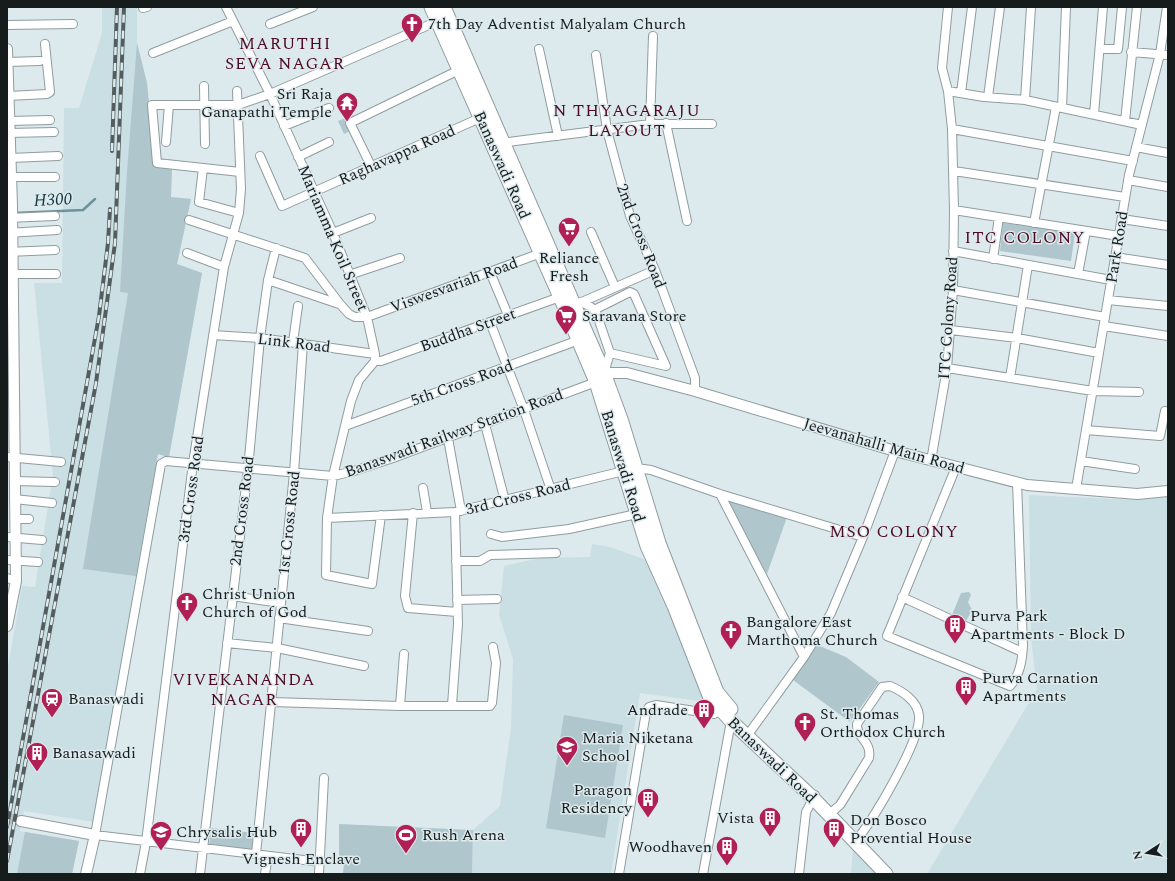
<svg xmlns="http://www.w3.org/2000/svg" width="1175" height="881" font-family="Spectral,serif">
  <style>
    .built { fill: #c9dfe4 }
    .green { fill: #aec6cc }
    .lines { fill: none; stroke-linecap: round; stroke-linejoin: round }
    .stream { stroke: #6e929c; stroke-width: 2.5 }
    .tertiary-tunnel { stroke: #b5c1c3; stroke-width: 10; stroke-dasharray: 10 5; stroke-linecap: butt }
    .minor-casing { stroke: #909c9f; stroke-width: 10 }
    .tertiary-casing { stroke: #909c9f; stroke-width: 12 }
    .primary-casing { stroke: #909c9f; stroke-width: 15 }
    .minor { stroke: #fff; stroke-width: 8 }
    .tertiary { stroke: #fff; stroke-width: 10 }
    .primary { stroke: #fff; stroke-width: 13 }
    .rail-casing { stroke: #545c5d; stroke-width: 4 }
    .rail { stroke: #ddeaed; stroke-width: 2.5; stroke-dasharray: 8; stroke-linecap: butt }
    .labels { text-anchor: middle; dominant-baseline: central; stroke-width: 3; stroke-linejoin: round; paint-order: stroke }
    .poi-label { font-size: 16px; fill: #161b1c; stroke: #ddeaed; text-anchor: start }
    .street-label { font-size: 16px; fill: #161b1c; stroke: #ddeaed }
    .neighbourhood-label { font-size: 17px; letter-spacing: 1px; fill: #4f0a23; stroke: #ddeaed }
    .water-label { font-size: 17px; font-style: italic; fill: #10353d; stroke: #ddeaed }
  </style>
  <rect width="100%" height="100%" fill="#ddeaed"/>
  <path class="built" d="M102,7H137V43L147,83L155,163L172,167L171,197L191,199L177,264L202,273L169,457L157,454L94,822L24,811L20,831L79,841L72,874H7V672L22,586L35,587L53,475L34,283H62L64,108H79L102,33Z
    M1029,495L1136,500L1168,497V874H927L1037,689L1031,639Z
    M592,544L610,547L652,562L707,702L640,693L611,874H472L473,830L500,806L511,728L513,659L499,615L504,566L540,558L590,557Z
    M853,848L876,874H851Z"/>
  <path class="green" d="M137,43L147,83L155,163L172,167L171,197L191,199L177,264L202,273L169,457L158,454L136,576L83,569L128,293L120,292L127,172Z
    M353,115L355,120L352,130L344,134L338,121Z
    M1003,223L1075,233L1071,261L1000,251Z
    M728,501L787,517L767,574Z
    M969,592L971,595L968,602L972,610L966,621L952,615L961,593Z
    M815,644L846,657L879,682L850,722L793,680Z
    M564,715L623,725L605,838L546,828Z
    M339,824L473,830L472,874H343L344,862L339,861Z
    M212,828L254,833L252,850L209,844Z
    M25,832L79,841L72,874H17Z"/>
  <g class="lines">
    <path class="stream" d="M15,213L83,210L95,199"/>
    <path class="tertiary-tunnel" d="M7,818L21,821"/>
    <g class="minor-casing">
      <path id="minor" d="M226,7L270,94L333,233L367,317L375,354V361L359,380L351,401L333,476L327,518L326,575L372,584L381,515
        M143,8L147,7
        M270,24L313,7
        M7,25L73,24
        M539,49L558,136
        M1100,49H1118L1122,7
        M1131,52L1168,55
        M153,53L233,21
        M596,55L607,130L630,216L655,270L695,378V391
        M7,62L40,61
        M204,86L205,144
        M948,91L984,97L1025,100L1142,125
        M961,93L972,7
        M8,96L47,94L50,92L45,44
        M988,97L1000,7
        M1025,100L1031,7
        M1062,108L1066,7
        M1094,114L1103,7
        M9,121L50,120
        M1125,121L1137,7
        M666,123L687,221
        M650,124L653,36
        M284,126L329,108
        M952,129L1133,161
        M9,133L54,132
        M166,142L169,105
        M500,143L650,124H712
        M1136,147L1168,153
        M260,156L282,206L480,118
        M298,157L329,142
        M10,158L58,156
        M371,166L350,123L459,70
        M203,168L199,202L239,213
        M954,171L1125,197
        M240,172L157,163L152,105H238L270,94L438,21
        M7,177H55
        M1128,180L1168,187
        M954,210L1119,236
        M7,218L55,216
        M1122,219L1168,226
        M189,220L305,258L340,304L349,314L355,317H367L541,253
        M1034,223L1056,107
        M591,232L615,287
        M7,233L57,230
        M333,233L371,218
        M953,251L1111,280
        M7,252L55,250
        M187,253L224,267
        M1115,257L1168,265
        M993,259L999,217
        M490,272L508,315
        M7,274H56
        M1078,274L1086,231
        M349,275L400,258
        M268,280L339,304
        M953,290L1105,317
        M1108,300L1168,306
        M581,302L591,307L596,312L610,353L604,373
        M575,305L655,270
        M594,310L630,292L634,294L666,366L610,353
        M490,322L524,410L551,490
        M1104,326L1168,336
        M951,330L1017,338L1099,353
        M213,335L260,338L375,354
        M293,342L298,306
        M375,361H381L560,297
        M947,368L1093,391L1139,392
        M1010,378L1028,265
        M485,424L505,501
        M345,426L579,340
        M1086,430L1160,436L1165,411L1168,412
        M448,438L461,511
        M7,457L61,462
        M931,461L947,368L953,290L954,210L952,129L948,91L942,68L948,7
        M1081,461L1135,469
        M956,467L887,636L1010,686C1020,675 1022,661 1023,646L1017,482
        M14,481L55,482
        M423,488L427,512
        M1076,489L1129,175L1160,54L1167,7
        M720,494L804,657L747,736
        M14,499L52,503
        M413,513L405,596L408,608L457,612
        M327,518L455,512L636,468L651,470L720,494L863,537
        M15,519H29
        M491,534L502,537L569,529L641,513
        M7,537L42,540
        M7,560L38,562
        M456,561H480L490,555L556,553
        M7,578L16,581
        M232,596L281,603
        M902,597L1022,652
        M457,600L497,599
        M279,618L368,631
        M227,643L277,648L364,666
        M804,657L831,613L863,537L895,451
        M272,702L400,706H490L492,703L496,663L493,647
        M452,705L458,624L455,512
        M400,706L404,654
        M833,811L840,805L869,758C872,741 856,738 857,724L882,687L890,686C902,691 918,701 919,716C921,740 875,816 859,837
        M256,854L294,473L303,343
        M320,862L95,835L161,464L166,461L333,476L354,471L393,458L596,382
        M140,874L146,842L193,463L224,267L239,213L241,189L237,91
        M200,874L248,469L260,338L268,280L276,248
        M265,874L268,856
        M319,874L324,778
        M619,874L646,712L649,707L656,705L714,714L723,709
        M703,874L731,721
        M799,874L806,812L815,795"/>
    </g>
    <g class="tertiary-casing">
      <path id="tertiary" d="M7,49L12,206L16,581L7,626
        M604,373H627L695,391L895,451L1027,485L1137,494L1168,491
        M21,821L95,835L86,874"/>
    </g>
    <g class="primary-casing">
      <path id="primary" d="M431,7L560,297L596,382L647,546L674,606L710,698L731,721L812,797L886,874
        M444,7L604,373L621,419L659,543L717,692L731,709"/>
    </g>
    <use href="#minor" class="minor"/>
    <use href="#tertiary" class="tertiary"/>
    <use href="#primary" class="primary"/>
    <g class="rail-casing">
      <path id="rail" d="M112,151L117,7
        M7,827L99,316L108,243L110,209
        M7,861L96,383L115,243L124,7"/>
    </g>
    <use href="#rail" class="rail"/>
  </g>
  <defs>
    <g id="church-pin" transform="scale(1.15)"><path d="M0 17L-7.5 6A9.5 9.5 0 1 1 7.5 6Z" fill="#b02055" stroke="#ddeaed"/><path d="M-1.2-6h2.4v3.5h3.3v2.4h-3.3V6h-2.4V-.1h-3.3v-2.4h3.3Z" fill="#fff"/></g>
    <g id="temple-pin" transform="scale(1.15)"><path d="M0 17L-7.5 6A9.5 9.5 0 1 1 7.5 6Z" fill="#b02055" stroke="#ddeaed"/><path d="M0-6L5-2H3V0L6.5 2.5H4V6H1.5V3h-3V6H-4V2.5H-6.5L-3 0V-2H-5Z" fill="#fff"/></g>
    <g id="supermarket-pin" transform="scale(1.15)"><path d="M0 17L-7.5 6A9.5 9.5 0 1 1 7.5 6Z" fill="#b02055" stroke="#ddeaed"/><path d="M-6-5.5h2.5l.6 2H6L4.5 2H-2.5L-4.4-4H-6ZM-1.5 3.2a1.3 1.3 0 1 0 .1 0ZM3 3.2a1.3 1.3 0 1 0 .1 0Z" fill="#fff"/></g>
    <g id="building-pin" transform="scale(1.15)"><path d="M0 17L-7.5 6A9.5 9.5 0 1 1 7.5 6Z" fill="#b02055" stroke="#ddeaed"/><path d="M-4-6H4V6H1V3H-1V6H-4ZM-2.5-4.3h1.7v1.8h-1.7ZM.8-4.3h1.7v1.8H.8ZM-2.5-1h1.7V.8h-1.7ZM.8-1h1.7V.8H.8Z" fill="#fff"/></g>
    <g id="station-pin" transform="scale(1.15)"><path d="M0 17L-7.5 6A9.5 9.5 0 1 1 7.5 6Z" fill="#b02055" stroke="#ddeaed"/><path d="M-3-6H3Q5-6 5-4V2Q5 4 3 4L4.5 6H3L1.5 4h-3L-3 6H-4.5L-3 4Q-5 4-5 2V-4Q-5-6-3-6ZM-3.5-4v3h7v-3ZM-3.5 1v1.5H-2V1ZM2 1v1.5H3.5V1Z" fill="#fff"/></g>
    <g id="school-pin" transform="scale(1.15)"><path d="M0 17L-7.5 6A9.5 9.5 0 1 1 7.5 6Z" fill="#b02055" stroke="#ddeaed"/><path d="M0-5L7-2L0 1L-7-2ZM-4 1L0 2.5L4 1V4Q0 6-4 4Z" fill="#fff"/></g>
    <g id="stadium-pin" transform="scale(1.15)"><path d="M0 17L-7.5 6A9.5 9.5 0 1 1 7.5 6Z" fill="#b02055" stroke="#ddeaed"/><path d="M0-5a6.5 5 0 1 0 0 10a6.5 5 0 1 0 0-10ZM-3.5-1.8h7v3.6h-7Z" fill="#fff"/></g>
  </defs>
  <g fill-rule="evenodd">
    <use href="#church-pin" x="412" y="24"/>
    <use href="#temple-pin" x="347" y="103"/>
    <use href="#supermarket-pin" x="569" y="228"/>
    <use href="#supermarket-pin" x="566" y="316"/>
    <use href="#church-pin" x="187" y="603"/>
    <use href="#building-pin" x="955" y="625"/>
    <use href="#church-pin" x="731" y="631"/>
    <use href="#building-pin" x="966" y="687"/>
    <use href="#station-pin" x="52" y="699"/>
    <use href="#building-pin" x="704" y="710"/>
    <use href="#church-pin" x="805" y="723"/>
    <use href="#school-pin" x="567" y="747"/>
    <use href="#building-pin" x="37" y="753"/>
    <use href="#building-pin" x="648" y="799"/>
    <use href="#building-pin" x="770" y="818"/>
    <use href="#building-pin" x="301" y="829"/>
    <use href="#building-pin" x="834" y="829"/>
    <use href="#school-pin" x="161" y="832"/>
    <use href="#stadium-pin" x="406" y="835"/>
    <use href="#building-pin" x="727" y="847"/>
  </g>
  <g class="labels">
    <g class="poi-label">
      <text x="428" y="24">7th Day Adventist Malyalam Church</text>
      <text x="332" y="94" text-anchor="end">Sri Raja<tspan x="332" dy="18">Ganapathi Temple</tspan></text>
      <text x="569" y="258" text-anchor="middle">Reliance<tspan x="569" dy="18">Fresh</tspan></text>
      <text x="582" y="316">Saravana Store</text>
      <text x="202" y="594">Christ Union<tspan x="202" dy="18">Church of God</tspan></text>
      <text x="970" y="616">Purva Park<tspan x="970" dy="18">Apartments - Block D</tspan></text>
      <text x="746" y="622">Bangalore East<tspan x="746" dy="18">Marthoma Church</tspan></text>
      <text x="982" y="678">Purva Carnation<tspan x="982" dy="18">Apartments</tspan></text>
      <text x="68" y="699">Banaswadi</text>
      <text x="688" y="710" text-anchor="end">Andrade</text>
      <text x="820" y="714">St. Thomas<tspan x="820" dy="18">Orthodox Church</tspan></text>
      <text x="582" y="738">Maria Niketana<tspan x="582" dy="18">School</tspan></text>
      <text x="52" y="753">Banasawadi</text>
      <text x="632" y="790" text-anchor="end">Paragon<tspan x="632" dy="18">Residency</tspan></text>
      <text x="754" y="818" text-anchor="end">Vista</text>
      <text x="850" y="820">Don Bosco<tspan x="850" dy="18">Provential House</tspan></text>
      <text x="176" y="832">Chrysalis Hub</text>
      <text x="422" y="835">Rush Arena</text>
      <text x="712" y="847" text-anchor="end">Woodhaven</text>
      <text x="301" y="859" text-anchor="middle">Vignesh Enclave</text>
    </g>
    <g class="street-label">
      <text transform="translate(397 155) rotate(-24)">Raghavappa Road</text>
      <text transform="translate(502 165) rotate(66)">Banaswadi Road</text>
      <text transform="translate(641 236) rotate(69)">2nd Cross Road</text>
      <text transform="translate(333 238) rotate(67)">Mariamma Koil Street</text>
      <text transform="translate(1117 247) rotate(-81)">Park Road</text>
      <text transform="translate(454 285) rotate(-20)">Viswesvariah Road</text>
      <text transform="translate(948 318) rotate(-86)">ITC Colony Road</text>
      <text transform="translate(468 330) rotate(-20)">Buddha Street</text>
      <text transform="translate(294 343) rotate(7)">Link Road</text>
      <text transform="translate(462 383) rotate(-20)">5th Cross Road</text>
      <text transform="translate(454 433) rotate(-20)">Banaswadi Railway Station Road</text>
      <text transform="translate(884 446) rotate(16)">Jeevanahalli Main Road</text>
      <text transform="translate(623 466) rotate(73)">Banaswadi Road</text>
      <text transform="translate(191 489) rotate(-82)">3rd Cross Road</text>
      <text transform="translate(518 497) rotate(-14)">3rd Cross Road</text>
      <text transform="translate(242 511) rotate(-83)">2nd Cross Road</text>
      <text transform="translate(289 523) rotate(-84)">1st Cross Road</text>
      <text transform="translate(772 760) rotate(44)">Banaswadi Road</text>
    </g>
    <g class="neighbourhood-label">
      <text x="285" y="44">MARUTHI<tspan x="285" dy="20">SEVA NAGAR</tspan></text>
      <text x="627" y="111">N THYAGARAJU<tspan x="627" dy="20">LAYOUT</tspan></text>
      <text x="1025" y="238">ITC COLONY</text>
      <text x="894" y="532">MSO COLONY</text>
      <text x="244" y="680">VIVEKANANDA<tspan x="244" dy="20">NAGAR</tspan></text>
    </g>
    <g class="water-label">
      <text transform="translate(53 200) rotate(-3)">H300</text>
    </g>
  </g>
  <rect width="1175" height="881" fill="none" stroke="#161b1c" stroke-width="16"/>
  <g transform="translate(1147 853) rotate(258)" stroke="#ddeaed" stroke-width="3" paint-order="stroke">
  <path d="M0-3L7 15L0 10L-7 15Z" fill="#161b1c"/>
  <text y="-6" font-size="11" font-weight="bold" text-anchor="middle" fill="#161b1c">N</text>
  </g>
</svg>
